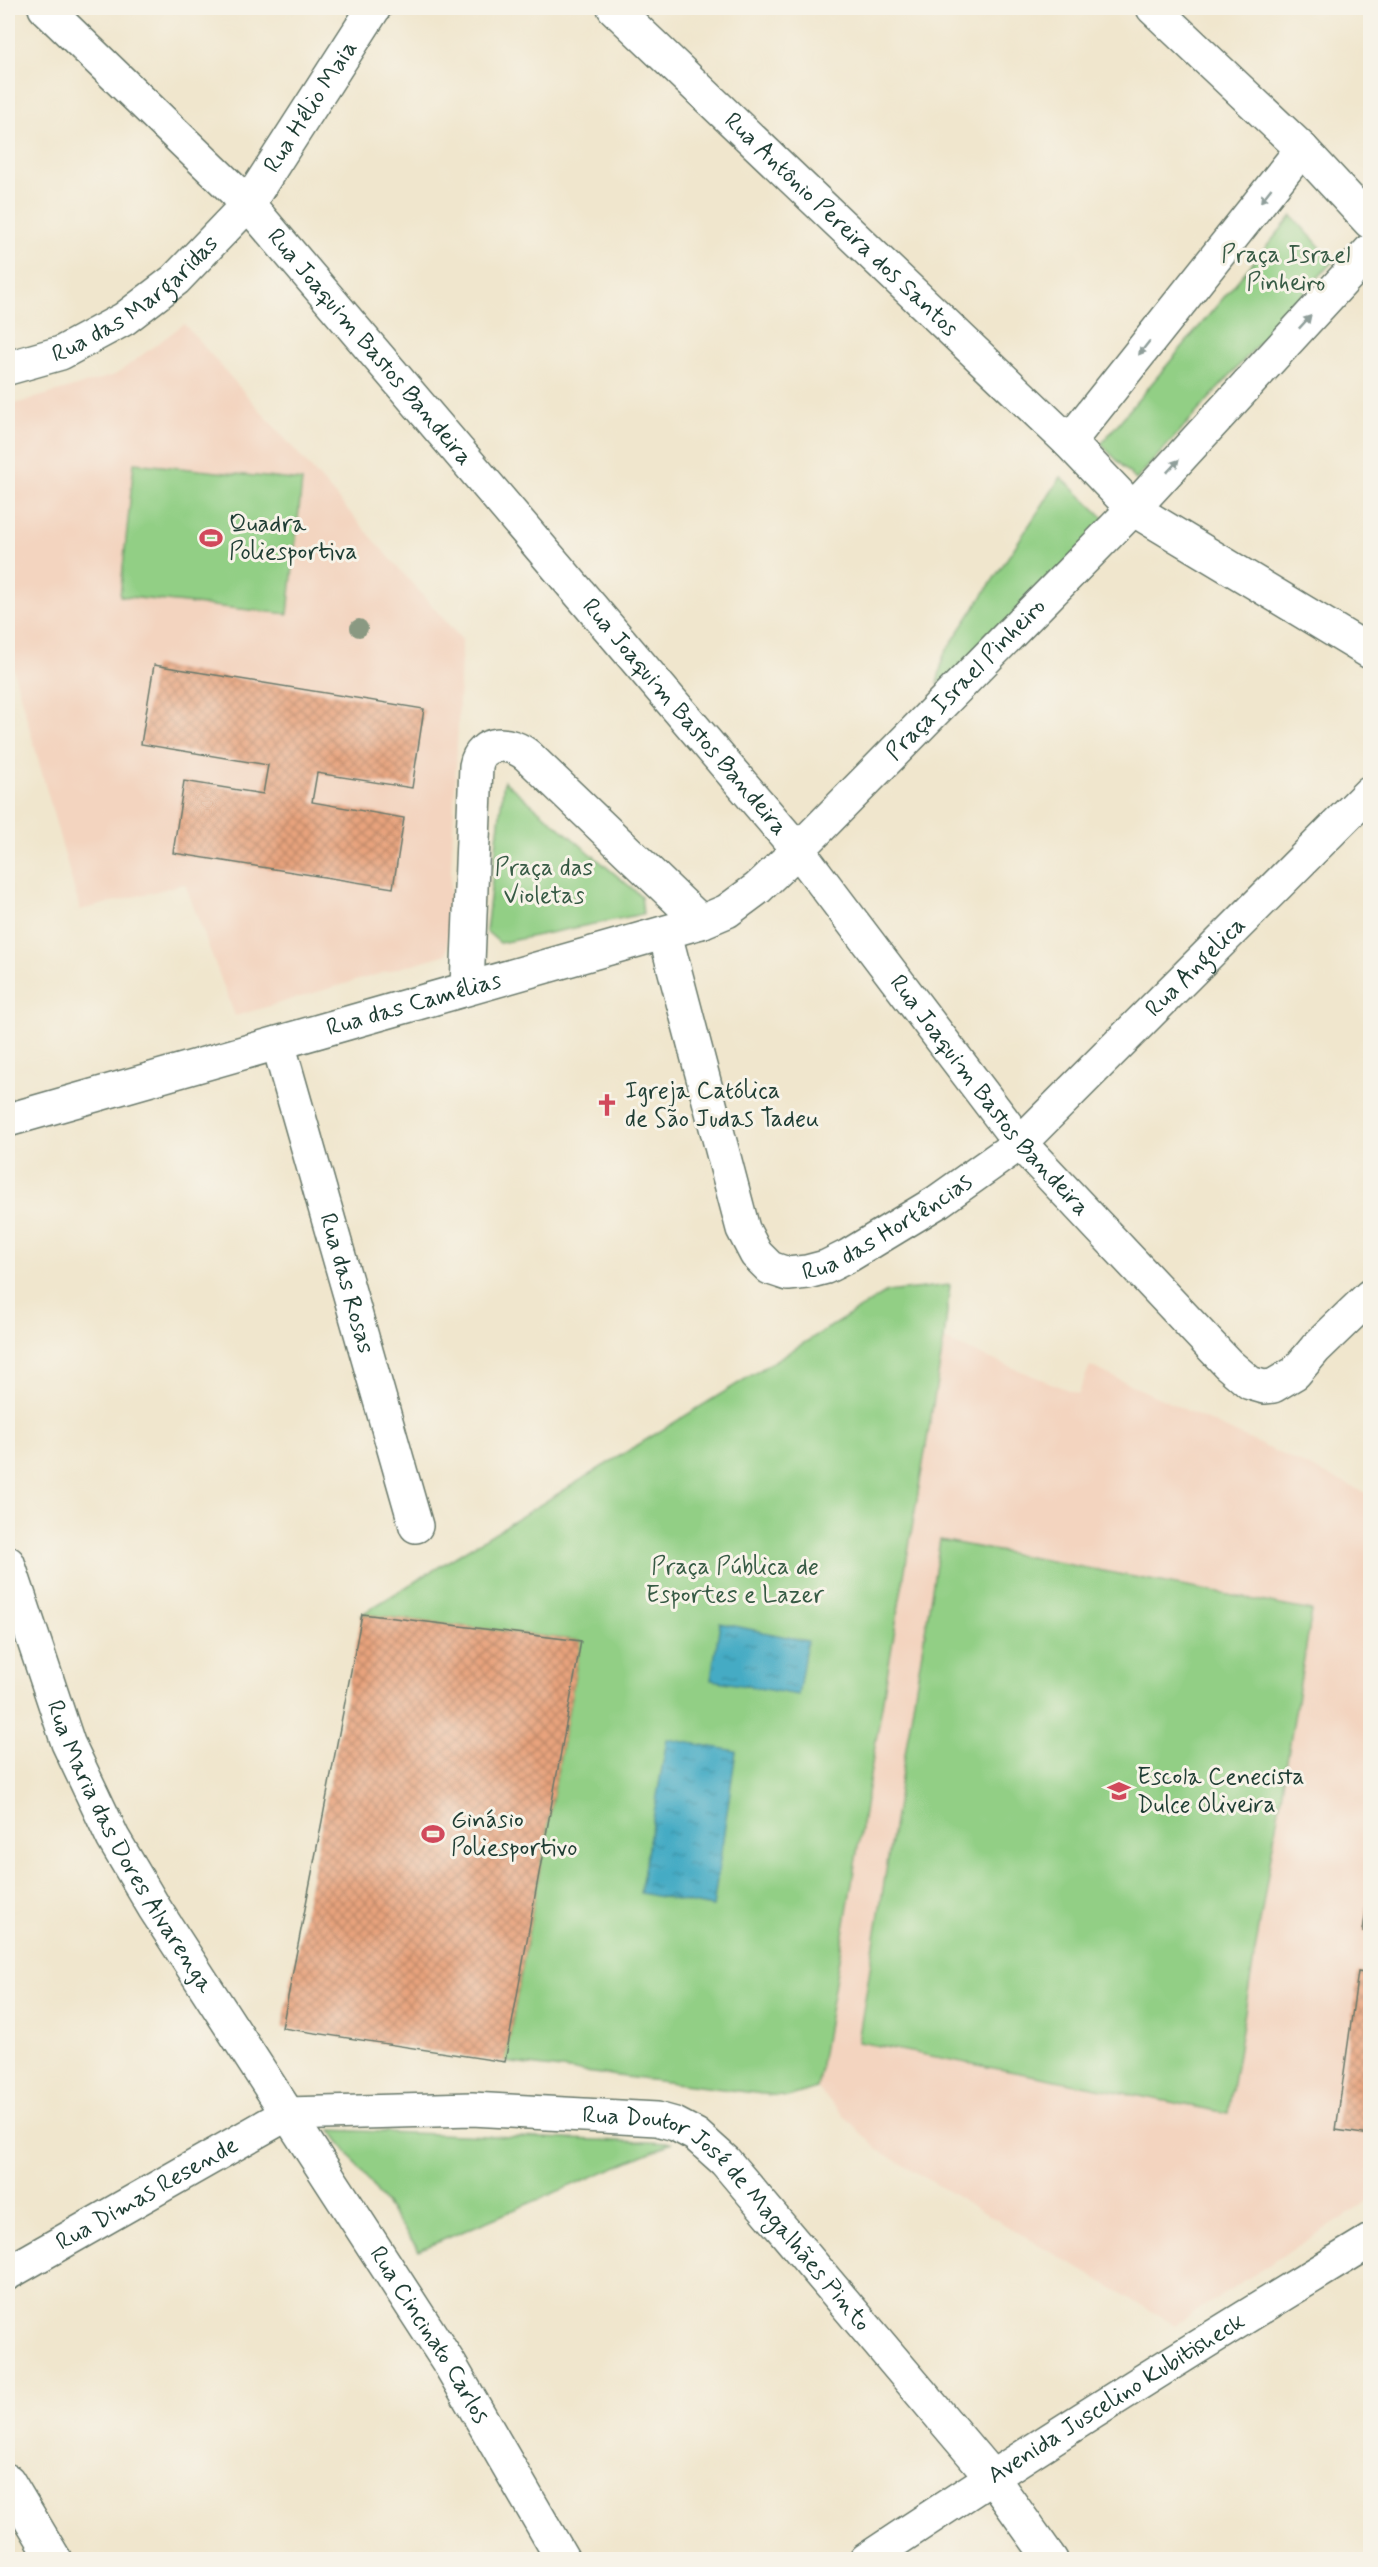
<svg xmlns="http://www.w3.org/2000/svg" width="1378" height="2567" font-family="Mynerve,sans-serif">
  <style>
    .built { fill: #f3d4bf }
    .green { fill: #92cf85; stroke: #58865c; stroke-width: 1.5 }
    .water { fill: url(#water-ripples); stroke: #32747c; stroke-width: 1.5 }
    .building { fill: url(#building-cross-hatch) }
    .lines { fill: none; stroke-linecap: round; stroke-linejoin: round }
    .minor-casing { stroke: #68786a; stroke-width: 36 }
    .tertiary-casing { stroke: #68786a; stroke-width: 36 }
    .minor { stroke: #fff; stroke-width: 33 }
    .tertiary { stroke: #fff; stroke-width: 33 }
    .tree { fill: #8a9982 }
    .oneway { fill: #8f9e9a }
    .labels { text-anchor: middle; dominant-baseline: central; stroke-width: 6; stroke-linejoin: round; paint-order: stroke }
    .street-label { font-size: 24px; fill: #1f3d34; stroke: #f7f3e8 }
    .park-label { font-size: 24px; fill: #365a44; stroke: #f7f3e8 }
    .poi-label { font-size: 24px; fill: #1f3d34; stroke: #f7f3e8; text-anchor: start }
  </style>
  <defs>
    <pattern id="water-ripples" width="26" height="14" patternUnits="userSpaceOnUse" patternTransform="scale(1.5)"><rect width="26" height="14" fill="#44abc4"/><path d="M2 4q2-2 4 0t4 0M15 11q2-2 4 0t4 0" fill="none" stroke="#388ca0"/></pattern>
    <pattern id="building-cross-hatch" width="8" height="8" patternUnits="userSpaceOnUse" patternTransform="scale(1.5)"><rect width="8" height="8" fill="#e8a37d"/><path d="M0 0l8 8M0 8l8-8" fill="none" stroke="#bb8667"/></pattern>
  </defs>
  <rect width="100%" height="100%" fill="#f7f3e8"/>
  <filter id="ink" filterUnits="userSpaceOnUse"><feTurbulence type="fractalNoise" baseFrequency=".0167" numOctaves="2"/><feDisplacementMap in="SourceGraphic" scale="12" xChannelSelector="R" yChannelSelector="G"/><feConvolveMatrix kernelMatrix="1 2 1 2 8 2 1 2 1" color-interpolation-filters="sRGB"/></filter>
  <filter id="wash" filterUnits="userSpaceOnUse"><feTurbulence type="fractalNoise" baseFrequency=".008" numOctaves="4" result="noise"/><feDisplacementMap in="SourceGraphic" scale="24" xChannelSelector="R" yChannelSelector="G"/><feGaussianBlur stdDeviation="1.35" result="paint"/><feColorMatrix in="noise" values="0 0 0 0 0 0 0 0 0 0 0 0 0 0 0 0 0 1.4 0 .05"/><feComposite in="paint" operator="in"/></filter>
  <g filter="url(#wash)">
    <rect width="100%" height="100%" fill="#f0e6cd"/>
    <path class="built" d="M184,324L462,640L447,954L235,1016L185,884L80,910L8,651V406L115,375Z
      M944,1340L1078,1394L1090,1366L1370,1495V2200L1175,2325L878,2150L817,2088Z"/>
    <path class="green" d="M1292,216L1333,261L1136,480L1101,444Z
      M134,463L302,481L288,614L120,596Z
      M1061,477L1107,521L964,668L937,684L944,654Z
      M504,781L641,896L643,914L500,943L486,931Z
      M950,1285L944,1340L817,2088L787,2097L505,2062L581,1641L362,1614L887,1292Z
      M940,1540L1312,1611L1228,2113L858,2042Z
      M331,2130L672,2143L419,2250Z"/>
    <path class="water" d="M720,1623L807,1641L798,1695L711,1680Z
      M667,1739L736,1751L713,1907L640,1893Z"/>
    <g id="blocks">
      <path class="building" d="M154,665L424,709L412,788L317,773L312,802L404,818L393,888L173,853L184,781L263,794L268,765L141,744Z
        M362,1614L581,1641L505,2062L282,2028Z
        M1369,1890H1370V1932L1363,1931Z
        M1358,1972L1370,1974V2135L1336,2130Z"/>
    </g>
  </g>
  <g filter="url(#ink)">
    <use href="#blocks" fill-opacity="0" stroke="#68786a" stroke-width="1.5"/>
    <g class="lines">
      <g class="minor-casing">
        <g id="minor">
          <path id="s1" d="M45,8L248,204L798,850L1020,1143L1228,1364L1250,1383L1264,1387L1273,1386L1295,1373L1316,1348L1370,1296"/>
          <path id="s2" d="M614,8L1069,442L1133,509L1370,652"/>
          <path id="s3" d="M8,368L61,353L124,319L175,280L248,204L374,8"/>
          <path d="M1069,442L1302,149"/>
          <path id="s4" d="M665,934L743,1229L756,1254L770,1268L788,1274L807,1272L826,1267L848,1256L937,1202L1020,1143L1370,792"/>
          <path d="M467,987L476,766C481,739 510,741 528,756L701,922"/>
          <path id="s5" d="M278,1043L416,1526"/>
          <path id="s6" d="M8,1120L701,922L727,911L758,888L798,850L1133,509L1370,251"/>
          <path id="s7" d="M8,1563L68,1743L113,1838L155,1909L449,2363L563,2560"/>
          <path id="s8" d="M8,2273L287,2114L472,2109L657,2119L675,2124L696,2135L725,2161L991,2476L1051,2560"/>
          <path d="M8,2481L55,2560"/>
        </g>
      </g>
      <g class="tertiary-casing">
        <g id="tertiary">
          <path d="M1153,8L1302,149L1370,222"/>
          <path id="s9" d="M866,2560C1032,2449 1200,2344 1370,2241"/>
        </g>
      </g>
      <use href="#minor" class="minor"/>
      <use href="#tertiary" class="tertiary"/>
    </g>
    <circle class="tree" cx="359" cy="628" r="9"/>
    <defs><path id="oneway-solid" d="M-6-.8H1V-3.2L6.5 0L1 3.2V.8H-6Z" transform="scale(1.5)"/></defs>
    <g class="oneway">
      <use href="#oneway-solid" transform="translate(1266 195) rotate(128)"/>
      <use href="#oneway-solid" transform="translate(1305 322) rotate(-47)"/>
      <use href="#oneway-solid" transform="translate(1144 348) rotate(128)"/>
      <use href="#oneway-solid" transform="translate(1173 466) rotate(-47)"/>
    </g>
  </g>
  <defs>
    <g id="stadium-bare" transform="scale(1.8)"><path d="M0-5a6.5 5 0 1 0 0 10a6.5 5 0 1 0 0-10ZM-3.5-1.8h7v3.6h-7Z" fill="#d1495b" stroke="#f7f3e8" stroke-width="2.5" paint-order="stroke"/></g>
    <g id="church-bare" transform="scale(1.8)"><path d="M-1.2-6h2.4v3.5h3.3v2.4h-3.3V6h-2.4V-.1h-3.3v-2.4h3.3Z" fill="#d1495b" stroke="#f7f3e8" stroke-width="2.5" paint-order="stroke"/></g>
    <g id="school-bare" transform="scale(1.8)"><path d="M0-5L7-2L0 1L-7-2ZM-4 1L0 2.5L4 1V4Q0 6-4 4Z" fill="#d1495b" stroke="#f7f3e8" stroke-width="2.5" paint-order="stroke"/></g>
  </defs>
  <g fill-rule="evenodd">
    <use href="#stadium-bare" x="211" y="538"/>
    <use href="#church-bare" x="607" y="1105"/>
    <use href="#school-bare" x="1119" y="1791"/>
    <use href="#stadium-bare" x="433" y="1834"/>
  </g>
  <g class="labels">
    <g class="street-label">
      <text stroke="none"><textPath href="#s3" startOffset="412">Rua Hélio Maia</textPath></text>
      <text stroke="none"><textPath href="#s2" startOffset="314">Rua Antônio Pereira dos Santos</textPath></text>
      <text stroke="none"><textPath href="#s3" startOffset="147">Rua das Margaridas</textPath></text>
      <text stroke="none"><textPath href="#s1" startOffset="470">Rua Joaquim Bastos Bandeira</textPath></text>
      <text stroke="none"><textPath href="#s6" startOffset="1082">Praça Israel Pinheiro</textPath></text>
      <text stroke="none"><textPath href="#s1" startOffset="956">Rua Joaquim Bastos Bandeira</textPath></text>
      <text stroke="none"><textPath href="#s4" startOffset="890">Rua Angelica</textPath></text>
      <text stroke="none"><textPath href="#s6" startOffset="422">Rua das Camélias</textPath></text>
      <text stroke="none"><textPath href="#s1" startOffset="1442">Rua Joaquim Bastos Bandeira</textPath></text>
      <text stroke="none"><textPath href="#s4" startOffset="483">Rua das Hortências</textPath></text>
      <text stroke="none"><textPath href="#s5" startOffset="250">Rua das Rosas</textPath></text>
      <text stroke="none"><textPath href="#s7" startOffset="310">Rua Maria das Dores Alvarenga</textPath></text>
      <text stroke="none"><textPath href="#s8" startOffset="160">Rua Dimas Resende</textPath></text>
      <text stroke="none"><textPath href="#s8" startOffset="804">Rua Doutor José de Magalhães Pinto</textPath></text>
      <text stroke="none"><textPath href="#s7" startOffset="884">Rua Cincinato Carlos</textPath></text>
      <text stroke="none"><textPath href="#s9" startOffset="298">Avenida Juscelino Kubitisheck</textPath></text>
    </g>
    <g class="park-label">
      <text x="1286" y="255">Praça Israel<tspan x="1286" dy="28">Pinheiro</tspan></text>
      <text x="544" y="868">Praça das<tspan x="544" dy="28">Violetas</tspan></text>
      <text x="735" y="1567">Praça Pública de<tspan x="735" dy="28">Esportes e Lazer</tspan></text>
    </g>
    <g class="poi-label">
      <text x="229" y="524">Quadra<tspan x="229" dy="28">Poliesportiva</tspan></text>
      <text x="625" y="1091">Igreja Católica<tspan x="625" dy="28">de São Judas Tadeu</tspan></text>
      <text x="1137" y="1777">Escola Cenecista<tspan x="1137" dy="28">Dulce Oliveira</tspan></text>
      <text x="451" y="1820">Ginásio<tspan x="451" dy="28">Poliesportivo</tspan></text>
    </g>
  </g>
  <rect width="1378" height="2567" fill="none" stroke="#f7f3e8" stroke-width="30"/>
</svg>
